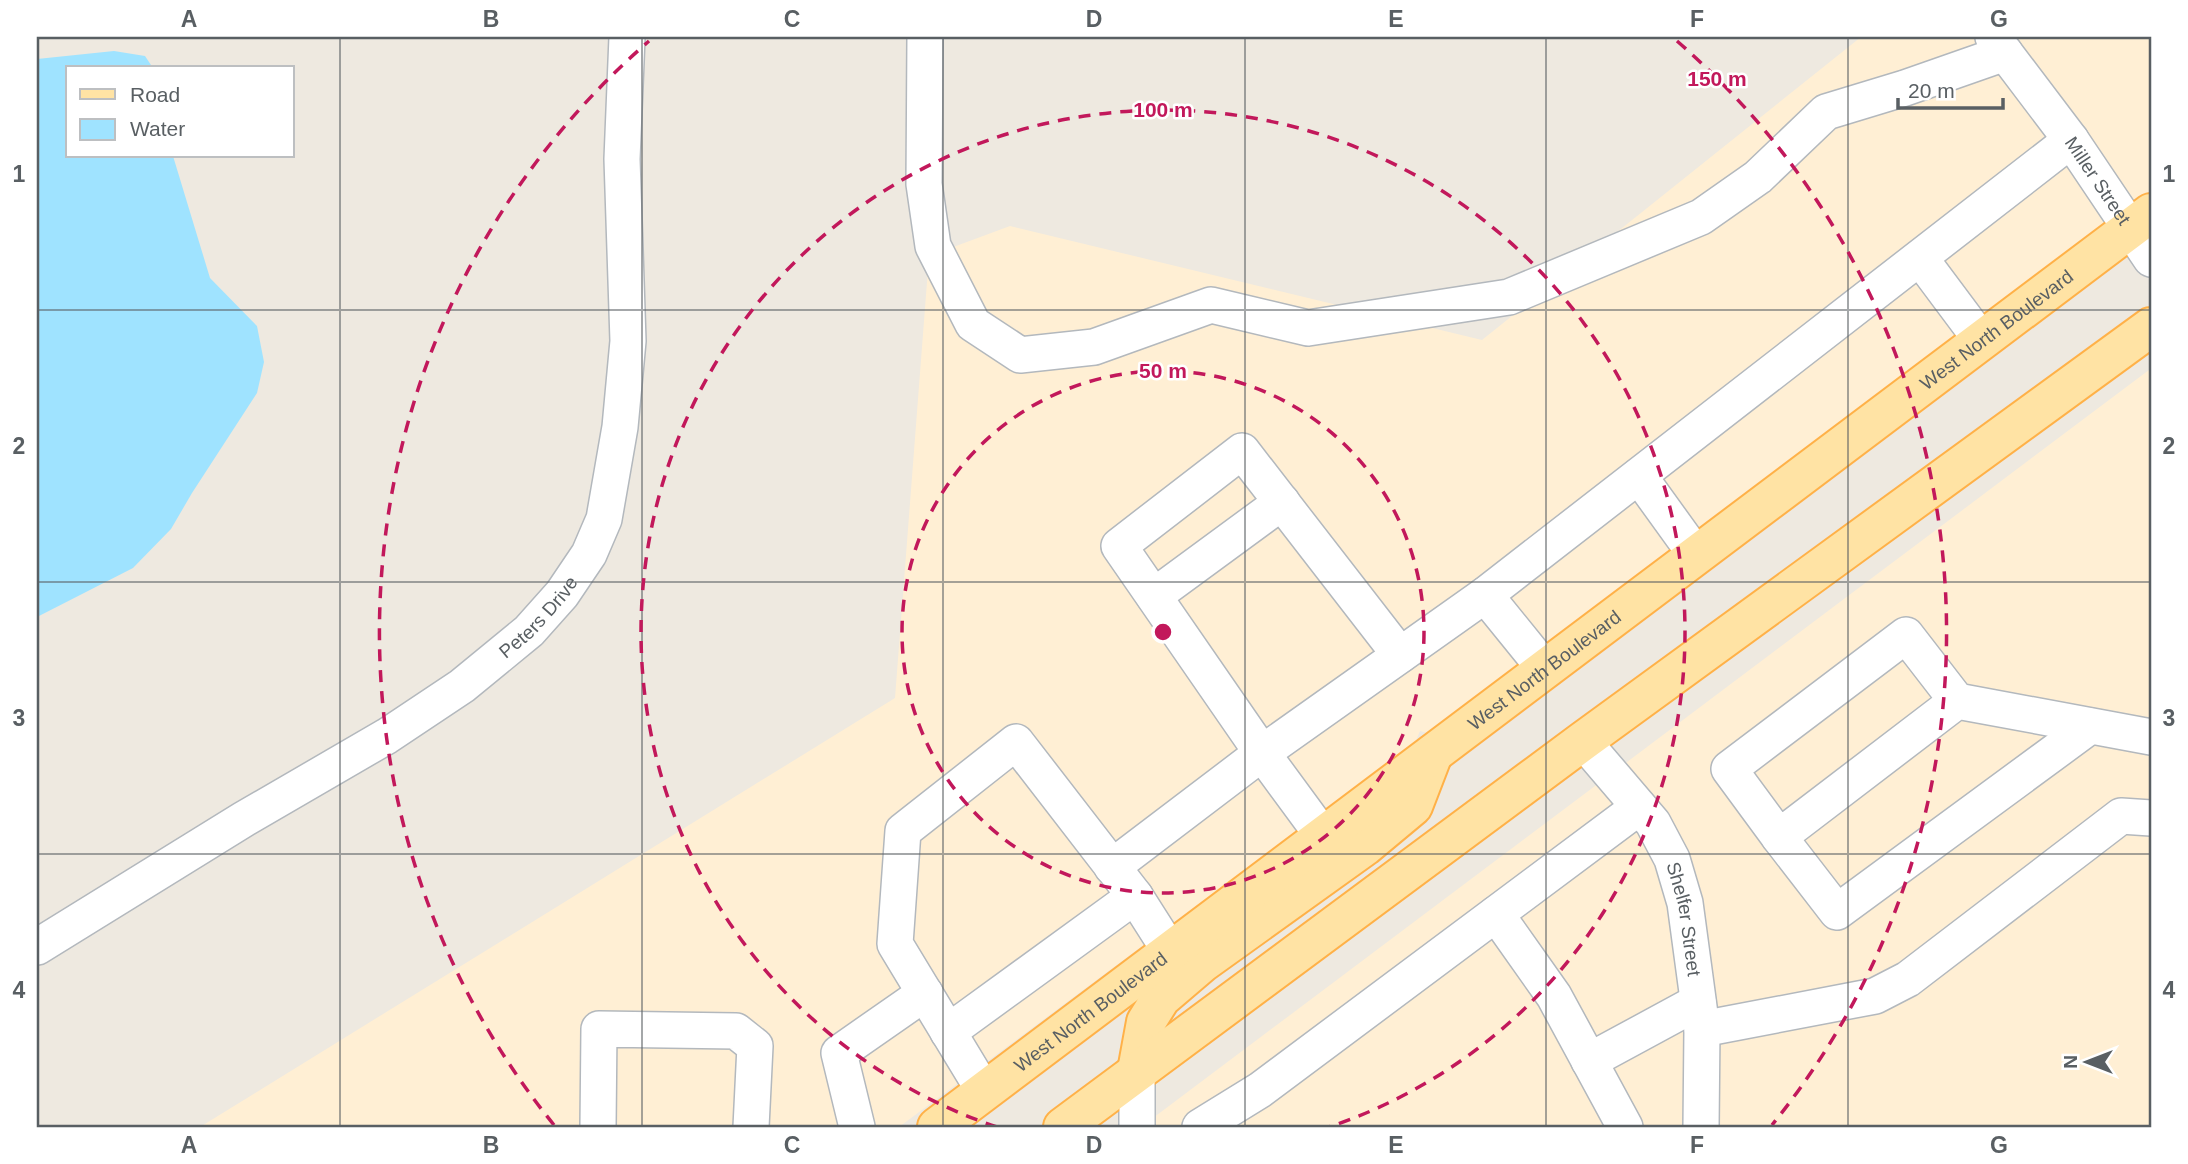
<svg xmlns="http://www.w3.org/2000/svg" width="2188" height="1164" font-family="Arial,sans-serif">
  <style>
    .commercial { fill: #ffefd4 }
    .water { fill: #9fe3ff }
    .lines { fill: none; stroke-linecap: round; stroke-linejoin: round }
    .minor-casing { stroke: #b3b8bd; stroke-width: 38 }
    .major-casing { stroke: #ffb148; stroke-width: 42 }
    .minor { stroke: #fff; stroke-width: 35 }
    .major { stroke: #ffe3a4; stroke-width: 38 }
    .grid { fill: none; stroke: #595f63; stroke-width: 2; stroke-opacity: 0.55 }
    .ring { fill: none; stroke: #c2185b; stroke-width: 3.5; stroke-dasharray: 12 9 }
    .labels { text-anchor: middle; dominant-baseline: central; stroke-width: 5; stroke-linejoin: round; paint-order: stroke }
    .street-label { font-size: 19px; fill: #595f63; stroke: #fff }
    .centre { fill: #c2185b; stroke: #fff; stroke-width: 3.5 }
    .ring-label { font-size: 21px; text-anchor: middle; font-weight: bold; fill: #c2185b; stroke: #fff; stroke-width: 5; stroke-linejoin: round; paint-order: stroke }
    .neatline { fill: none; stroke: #595f63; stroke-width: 2.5 }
    .grid-label { font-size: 23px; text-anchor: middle; font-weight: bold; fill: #595f63 }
  </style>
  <rect width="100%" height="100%" fill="#eee9e0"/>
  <path class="commercial" d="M1861,37H2151V190L2120,214L2104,221L2105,225L1428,733L1420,731L1415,743L899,1127H200L895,698L929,256L1010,226L1482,340Z
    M2149,370L2151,372V1127H1141Z"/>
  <path class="water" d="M114,51L145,56L153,68H68V156H173L210,278L257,326L264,362L257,393L192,493L171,529L133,568L37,617V59Z"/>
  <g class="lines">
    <g class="minor-casing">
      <g id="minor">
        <path d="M925,37L924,184L933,246L973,324L1020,355L1094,347L1211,305L1308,328L1509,297L1701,217L1758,177L1826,112L1905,88L2005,53"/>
        <path id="s1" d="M1993,37L2071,140L2151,259"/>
        <path d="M1920,258L1982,341"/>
        <path d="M1639,476L1696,555"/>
        <path d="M1485,595L1545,669"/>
        <path d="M1154,596L1282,502"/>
        <path d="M1957,701L1779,837L1729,769L1906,635L1957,701L2151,737"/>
        <path id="s2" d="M1583,741L1653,823L1672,859L1685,903L1702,1029L1701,1127"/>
        <path d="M1323,836L1262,753L1119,546L1242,451L1400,655"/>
        <path d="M1779,837L1837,912L2090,726"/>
        <path d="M1112,867L1262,753L1485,595L2071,140"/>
        <path d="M1496,914L1554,996L1625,1127"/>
        <path id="s3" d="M37,947L244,819L387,736L462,686L529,631L562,594L589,554L604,519L620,427L628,341L622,159L627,37"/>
        <path d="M1702,1029L1875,996L1908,979L2121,816L2151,818"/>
        <path d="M948,1032L1135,896"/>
        <path d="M1589,1061L1698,1002"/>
        <path d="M1137,1071V1127"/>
        <path d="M984,1091L895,944L903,831L1016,742L1135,896L1170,951"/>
        <path d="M598,1127L599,1029L736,1031L755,1046L751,1127"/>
        <path d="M857,1127L839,1053L925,993"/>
        <path d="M1200,1127L1260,1090L1639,807"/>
      </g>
    </g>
    <g class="major-casing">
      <g id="major">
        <path d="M1137,1071L1146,1022L1161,998L1202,963L1365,846L1413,806L1433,754"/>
        <path id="s4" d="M937,1127L2151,213"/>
        <path d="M1063,1127L1583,741L2151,327"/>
      </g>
    </g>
    <use href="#minor" class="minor"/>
    <use href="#major" class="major"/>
  </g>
  <path class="grid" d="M340,37V1127M642,37V1127M943,37V1127M1245,37V1127M1546,37V1127M1848,37V1127M37,310H2151M37,582H2151M37,854H2151"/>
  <g class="ring">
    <circle cx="1163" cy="632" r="261"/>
    <path d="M997 1127A522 522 0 1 1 1329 1127"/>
    <path d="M554 1125A783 783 0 0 1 649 41M1677 41A783 783 0 0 1 1772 1125"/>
  </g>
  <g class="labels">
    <g class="street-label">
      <text stroke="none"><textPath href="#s1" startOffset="178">Miller Street</textPath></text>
      <text stroke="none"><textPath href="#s4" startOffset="1326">West North Boulevard</textPath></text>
      <text stroke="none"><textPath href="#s3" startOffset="602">Peters Drive</textPath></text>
      <text stroke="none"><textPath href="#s4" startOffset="760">West North Boulevard</textPath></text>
      <text stroke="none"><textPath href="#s2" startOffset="210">Shelfer Street</textPath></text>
      <text stroke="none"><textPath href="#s4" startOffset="192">West North Boulevard</textPath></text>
    </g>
  </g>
  <circle cx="1163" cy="632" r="10" class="centre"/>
  <g class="ring-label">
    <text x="1717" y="86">150 m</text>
    <text x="1163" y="117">100 m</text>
    <text x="1163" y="378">50 m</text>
  </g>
  <rect width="2188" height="1164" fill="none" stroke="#ffffff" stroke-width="77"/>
  <rect x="66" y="66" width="228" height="91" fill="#ffffff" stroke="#bdbfc1" stroke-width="2"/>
  <rect x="80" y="89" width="35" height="10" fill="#ffe3a4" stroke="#bdbfc1" stroke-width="2"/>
  <text x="130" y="102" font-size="21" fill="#595f63">Road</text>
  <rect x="80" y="119" width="35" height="21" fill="#9fe3ff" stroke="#bdbfc1" stroke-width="2"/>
  <text x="130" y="136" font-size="21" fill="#595f63">Water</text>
  <g transform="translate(2087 1062) rotate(270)" stroke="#ffffff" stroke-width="5" paint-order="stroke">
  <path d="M0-5L12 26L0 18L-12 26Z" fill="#595f63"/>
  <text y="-10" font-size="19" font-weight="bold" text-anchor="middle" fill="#595f63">N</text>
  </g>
  <path d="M1898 98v10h105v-10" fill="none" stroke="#595f63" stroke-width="3.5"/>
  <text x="1908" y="98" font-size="21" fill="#595f63" stroke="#ffffff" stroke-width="5" paint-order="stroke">20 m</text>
  <rect x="38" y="38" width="2112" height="1088" class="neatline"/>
  <g class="grid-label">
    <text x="189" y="27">A</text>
    <text x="491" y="27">B</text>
    <text x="792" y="27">C</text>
    <text x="1094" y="27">D</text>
    <text x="1396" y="27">E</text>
    <text x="1697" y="27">F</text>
    <text x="1999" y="27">G</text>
    <text x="19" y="182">1</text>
    <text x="2169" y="182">1</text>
    <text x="19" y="454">2</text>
    <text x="2169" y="454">2</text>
    <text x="19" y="726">3</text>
    <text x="2169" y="726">3</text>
    <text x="19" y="998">4</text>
    <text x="2169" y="998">4</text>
    <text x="189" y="1153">A</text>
    <text x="491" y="1153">B</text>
    <text x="792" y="1153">C</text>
    <text x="1094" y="1153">D</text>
    <text x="1396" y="1153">E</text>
    <text x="1697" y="1153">F</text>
    <text x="1999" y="1153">G</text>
  </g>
</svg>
